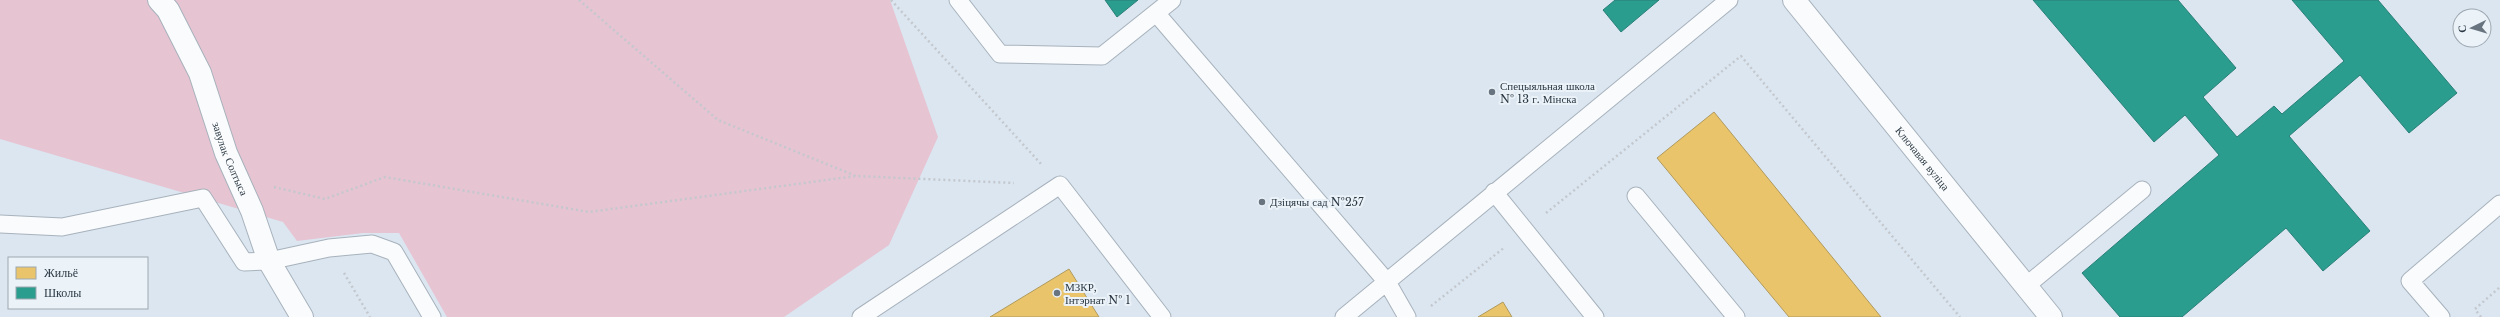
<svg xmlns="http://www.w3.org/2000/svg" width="2500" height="317" font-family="'Libre Baskerville',serif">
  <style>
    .green { fill: #e6c4d2 }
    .homes { fill: #e9c46a; stroke: #b09a5e }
    .schools { fill: #2a9d8f; stroke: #2a7f78 }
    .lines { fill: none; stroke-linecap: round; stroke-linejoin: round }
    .service-casing { stroke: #a7b2bc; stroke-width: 19 }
    .minor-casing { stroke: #a7b2bc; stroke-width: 24 }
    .tertiary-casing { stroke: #a7b2bc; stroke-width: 24 }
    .path { stroke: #c4c8cd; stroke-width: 2.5; stroke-dasharray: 2 3; stroke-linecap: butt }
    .service { stroke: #fafbfd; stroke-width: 17 }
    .minor { stroke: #fafbfd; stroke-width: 22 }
    .tertiary { stroke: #fafbfd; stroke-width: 22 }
    .poi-dot { fill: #687580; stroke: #ebf2f8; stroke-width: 1.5 }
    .labels { text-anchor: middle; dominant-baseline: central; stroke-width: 4; stroke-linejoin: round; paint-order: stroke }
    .poi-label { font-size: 11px; fill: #2a3843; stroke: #ebf2f8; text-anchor: start }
    .street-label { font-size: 11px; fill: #2a3843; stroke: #ebf2f8 }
  </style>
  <rect width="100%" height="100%" fill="#dbe6f1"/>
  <path class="green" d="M0,0H890L938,137L889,245L784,317H447L399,233H363L297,241L283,222L0,139Z"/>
  <path class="homes" d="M1714,112L1881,317H1789L1713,226L1657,158Z
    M1069,269L1099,317H990Z
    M1503,302L1512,317H1478Z"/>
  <path class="schools" d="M1105,0H1138L1117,17Z
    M1615,0H1659L1621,32L1603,10Z
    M2033,0H2178L2236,68L2203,97L2237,137L2274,106L2282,114L2344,61L2292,0H2378L2457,93L2409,133L2360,75L2289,136L2370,231L2323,271L2286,228L2182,317H2120L2082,273L2219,155L2185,115L2154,142Z"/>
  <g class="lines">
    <g class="service-casing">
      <path id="service" d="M958,0L1000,54L1102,56L1172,0
        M1156,13L1387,282L1407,317
        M1494,192L1595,317
        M1636,196L1736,317
        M0,224L62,227L203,198L244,262L269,261L329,248L372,244L394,252L432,317
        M2026,286L2142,190
        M861,317L1060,185L1162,317
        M1344,317L1729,0
        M2441,317L2410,281L2500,204"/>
    </g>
    <g class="minor-casing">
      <g id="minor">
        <path id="s1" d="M1794,0L2051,317"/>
      </g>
    </g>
    <g class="tertiary-casing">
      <g id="tertiary">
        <path id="s2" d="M159,0L168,10L200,73L226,153L252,211L269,261L302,317"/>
      </g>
    </g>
    <path class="path" d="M579,0L718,120L856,176L1014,183
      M891,0L1042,165
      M274,187L325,199L385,177L589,212L856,176
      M1546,213L1741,56L1960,317
      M344,273L370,317
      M1431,306L1505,247
      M2481,317L2475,309L2500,287"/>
    <use href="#service" class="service"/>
    <use href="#minor" class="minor"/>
    <use href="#tertiary" class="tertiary"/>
  </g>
  <g class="poi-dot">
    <circle cx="1492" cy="92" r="4"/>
    <circle cx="1262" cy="202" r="4"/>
    <circle cx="1057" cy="293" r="4"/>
  </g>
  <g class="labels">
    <g class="poi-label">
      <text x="1500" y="86">Спецыяльная школа<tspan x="1500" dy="13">№ 13 г. Мінска</tspan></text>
      <text x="1270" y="202">Дзіцячы сад №257</text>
      <text x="1065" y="287">МЗКР,<tspan x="1065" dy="13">Інтэрнат № 1</tspan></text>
    </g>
    <g class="street-label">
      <text stroke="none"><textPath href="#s2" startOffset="175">завулак Солтыса</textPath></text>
      <text stroke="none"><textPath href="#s1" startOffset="204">Ключавая вуліца</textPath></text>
    </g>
  </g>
  <rect x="8" y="257" width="140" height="52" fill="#ebf2f8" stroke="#9ea8b0"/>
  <rect x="16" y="267" width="20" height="12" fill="#e9c46a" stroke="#9ea8b0"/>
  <text x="44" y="277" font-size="12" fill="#2a3843">Жильё</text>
  <rect x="16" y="287" width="20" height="12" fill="#2a9d8f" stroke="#9ea8b0"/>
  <text x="44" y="297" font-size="12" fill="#2a3843">Школы</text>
  <g transform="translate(2472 28) rotate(265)"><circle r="19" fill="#ebf2f8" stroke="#9ea8b0"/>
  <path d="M0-3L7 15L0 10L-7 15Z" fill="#687580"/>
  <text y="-6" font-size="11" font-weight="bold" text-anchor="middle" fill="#2a3843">С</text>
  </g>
</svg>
